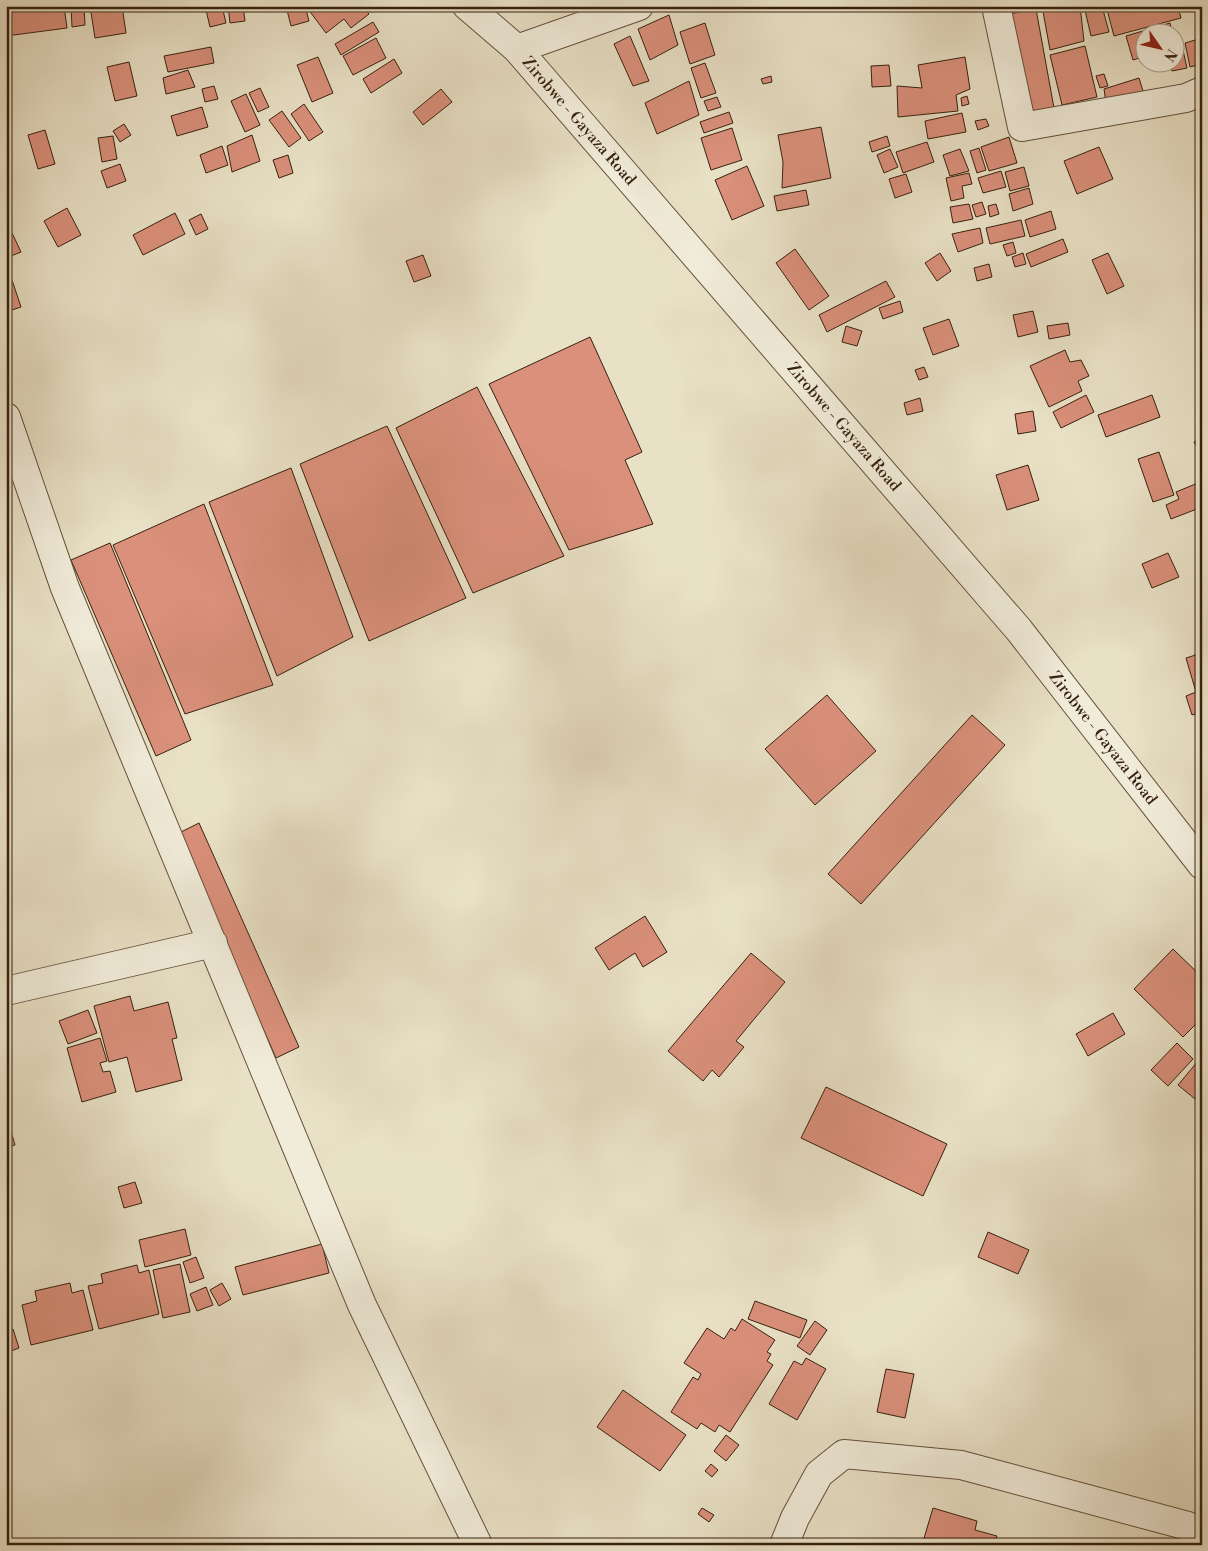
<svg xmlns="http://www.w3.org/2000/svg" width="1208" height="1551" font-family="'Libre Bodoni',serif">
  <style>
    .building { fill: #da907b; stroke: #37210e }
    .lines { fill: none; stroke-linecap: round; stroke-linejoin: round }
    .minor-casing { stroke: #64513c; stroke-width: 30 }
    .minor { stroke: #f1ecda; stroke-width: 28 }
    .labels { text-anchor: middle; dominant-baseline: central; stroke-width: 5; stroke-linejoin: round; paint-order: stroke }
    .street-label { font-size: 16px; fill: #37210e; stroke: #f1ecda }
  </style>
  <rect width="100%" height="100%" fill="#e9e1c6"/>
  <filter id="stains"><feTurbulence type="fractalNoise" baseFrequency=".004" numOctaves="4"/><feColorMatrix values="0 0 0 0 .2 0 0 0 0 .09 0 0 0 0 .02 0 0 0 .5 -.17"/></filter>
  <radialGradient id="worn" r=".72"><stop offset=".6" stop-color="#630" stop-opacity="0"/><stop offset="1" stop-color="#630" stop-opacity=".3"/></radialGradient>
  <path class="building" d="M6,6H64L67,28L6,36Z
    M71,6H84L85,25L72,27Z
    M90,6H122L126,33L95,38Z
    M205,6H222L226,23L210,27Z
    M228,6H243L245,21L230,23Z
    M286,6H305L309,21L291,26Z
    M312,6H363L369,14L351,28L344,19L326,33L308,9Z
    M1042,6H1080L1084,41L1050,50Z
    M1084,6H1102L1109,32L1091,36Z
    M1106,6H1178L1181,18L1114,36Z
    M1036,9L1054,108L1027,112L1009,14Z
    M669,15L678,45L650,60L638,29Z
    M373,22L379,32L341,55L335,44Z
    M705,23L715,55L690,64L680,32Z
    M1170,23L1172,32H1146V56L1133,60L1126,36Z
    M630,36L649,81L633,86L614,44Z
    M376,38L386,58L353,75L343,56Z
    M1202,38V64L1190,67L1185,43Z
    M1181,41L1187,68L1172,71L1170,62H1176V43Z
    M1085,46L1097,97L1062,105L1050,55Z
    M211,47L214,63L168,72L164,56Z
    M318,57L333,93L312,102L297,65Z
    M965,57L970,89L956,95L958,111L898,117L897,86L922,88L918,65Z
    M394,59L402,73L371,93L363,79Z
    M129,62L137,96L115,101L107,67Z
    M705,63L716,93L701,98L691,68Z
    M889,65L891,86L872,87L871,66Z
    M188,70L195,87L166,94L163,78Z
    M1104,74L1108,86L1100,88L1096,76Z
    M771,76L772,82L763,84L761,79Z
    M1139,78L1143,91L1106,103L1104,89Z
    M689,81L699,115L657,134L645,103Z
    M214,86L218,99L205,102L202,89Z
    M260,88L269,107L258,112L249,93Z
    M441,89L452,102L423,125L413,112Z
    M246,94L260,125L245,132L231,101Z
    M967,96L969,104L962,106L961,98Z
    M717,97L721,107L708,111L704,101Z
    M304,104L323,132L309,141L291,114Z
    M202,107L208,127L177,136L171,116Z
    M282,111L301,138L289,147L269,120Z
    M729,112L733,123L704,133L700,122Z
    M962,113L966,132L928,139L925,121Z
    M986,119L989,126L978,130L975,121Z
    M124,124L131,135L120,142L113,131Z
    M821,127L831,178L782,188L783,162L778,135Z
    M732,128L742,160L711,170L701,138Z
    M45,130L55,164L38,169L28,135Z
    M252,135L260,161L232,172L227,146Z
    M113,136L117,159L102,162L98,138Z
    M887,136L890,146L872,152L869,142Z
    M1009,137L1017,163L989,171L981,147Z
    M927,142L934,162L903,173L896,152Z
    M222,146L228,165L206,173L200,155Z
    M1099,147L1113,179L1077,194L1064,161Z
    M979,148L986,170L977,173L970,151Z
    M890,149L898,167L884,173L877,155Z
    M960,149L969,171L950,176L943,155Z
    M288,155L293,173L279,178L273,160Z
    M120,164L126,181L107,188L101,171Z
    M747,166L764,206L732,220L715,180Z
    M1024,167L1029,186L1010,191L1005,172Z
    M1001,171L1006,187L983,193L978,178Z
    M969,173L972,184L962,186L964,198L951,201L946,178Z
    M906,174L912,192L895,198L889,179Z
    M1029,188L1033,204L1013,211L1009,194Z
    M806,190L809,205L777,211L774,196Z
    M982,202L986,214L976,217L972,205Z
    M969,204L973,219L953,223L950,207Z
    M996,204L999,214L990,217L988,206Z
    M67,208L81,235L58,247L44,221Z
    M1051,211L1056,229L1030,237L1025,220Z
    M175,213L185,234L143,255L133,235Z
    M201,214L208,229L196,235L189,220Z
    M6,220L21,252L6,258Z
    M1021,220L1025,236L990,244L986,228Z
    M980,228L983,243L958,252L952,234Z
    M1063,239L1068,252L1031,267L1026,254Z
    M1013,242L1016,253L1007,256L1003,245Z
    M795,249L829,296L809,310L776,263Z
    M940,253L951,271L937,281L925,263Z
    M1023,253L1026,264L1015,267L1012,257Z
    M1108,253L1124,286L1107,294L1092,260Z
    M423,255L431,276L414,282L406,261Z
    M989,264L992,277L977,281L974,268Z
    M9,271L21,307L6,312V272Z
    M886,281L895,297L827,332L819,315Z
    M900,301L903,312L883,319L879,308Z
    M1033,311L1038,332L1018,337L1013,315Z
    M949,319L959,346L933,355L923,328Z
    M1068,323L1070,335L1049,339L1047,326Z
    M846,326L862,331L857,346L842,342Z
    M590,337L642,452L625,460L653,524L569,550L489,384Z
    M1065,350L1070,362L1081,360L1089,376L1078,381L1082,391L1049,407L1030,366Z
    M924,367L928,377L919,380L915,370Z
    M477,387L564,556L473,593L396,428Z
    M1086,395L1094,412L1061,428L1053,412Z
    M1152,395L1160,417L1106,437L1098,415Z
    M920,398L923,411L907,415L904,403Z
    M1033,411L1036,431L1018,434L1015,414Z
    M387,426L466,598L369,641L300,464Z
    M1202,438V449L1199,450L1194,442Z
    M1159,452L1174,495L1153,502L1138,459Z
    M1028,465L1039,500L1007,510L996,475Z
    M291,468L353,637L277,676L209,502Z
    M1198,483L1202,493V507L1171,519L1166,505L1179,499L1176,492Z
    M204,504L273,685L185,714L113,545Z
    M110,543L191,740L156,756L71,560Z
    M1168,553L1179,577L1152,588L1142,564Z
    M1202,653V715L1201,712L1192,715L1186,696L1196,692L1186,658Z
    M827,695L876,751L815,805L765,749Z
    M972,715L1005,745L861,904L828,874Z
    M199,823L299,1047L276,1058L177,834Z
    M645,916L667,952L643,967L635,953L609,970L595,948Z
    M1173,949L1202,977V1018L1183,1037L1134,989Z
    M751,953L785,982L736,1041L744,1047L719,1077L712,1070L703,1081L668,1051Z
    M130,996L134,1011L168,1002L177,1038L172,1039L182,1080L136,1092L127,1057L109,1062L94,1006Z
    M88,1010L97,1033L68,1044L59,1021Z
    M1113,1013L1125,1034L1088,1056L1076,1034Z
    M100,1038L107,1061L100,1063L103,1072L110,1071L116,1092L82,1102L67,1048Z
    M1177,1043L1193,1059L1168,1086L1151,1070Z
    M1198,1061L1202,1064V1090L1195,1099L1178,1085Z
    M826,1087L947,1144L923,1196L801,1138Z
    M10,1128L15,1145L6,1147V1130Z
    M135,1182L142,1203L124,1208L118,1187Z
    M185,1229L191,1255L145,1267L139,1240Z
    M988,1232L1029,1250L1018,1274L978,1257Z
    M322,1244L329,1273L243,1295L235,1267Z
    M196,1257L204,1278L190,1283L183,1262Z
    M180,1264L190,1312L163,1318L153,1270Z
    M137,1265L139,1273L149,1270L159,1314L99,1329L88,1286L103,1283L101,1274Z
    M70,1283L72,1293L83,1290L93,1330L31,1345L22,1305L37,1301L35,1291Z
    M222,1283L231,1299L219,1306L210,1290Z
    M206,1287L213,1305L197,1311L190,1294Z
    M755,1301L807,1320L800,1338L748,1319Z
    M742,1319L775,1340L767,1352L771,1354L767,1361L773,1365L730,1432L719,1425L715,1432L701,1423L697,1429L671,1412L693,1377L698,1380L701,1374L684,1363L707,1328L724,1339L731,1328L735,1331Z
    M815,1321L827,1330L810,1355L797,1346Z
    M13,1329L19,1348L6,1353V1331Z
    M806,1358L826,1369L797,1420L769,1404L794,1361L802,1365Z
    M886,1369L914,1374L905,1418L877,1412Z
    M623,1390L686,1435L660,1471L597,1427Z
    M726,1435L739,1445L726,1461L714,1451Z
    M711,1464L718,1470L712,1477L705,1471Z
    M702,1508L714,1515L709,1522L698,1514Z
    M933,1508L977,1521L975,1530L997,1536L995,1542L1004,1545H922Z"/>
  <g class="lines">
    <g class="minor-casing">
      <path id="minor" d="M467,6L517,49L1019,630L1202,865
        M996,6L1022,127L1186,98L1202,91
        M517,49L639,6
        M6,417L65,588L362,1305L478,1545
        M6,991L213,943
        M784,1545L795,1518L819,1474L844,1454L961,1465L1188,1526"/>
    </g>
    <use href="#minor" class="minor"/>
  </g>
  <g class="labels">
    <g class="street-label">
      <text transform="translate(579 121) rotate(49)">Zirobwe - Gayaza Road</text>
      <text transform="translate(844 427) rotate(49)">Zirobwe - Gayaza Road</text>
      <text transform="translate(1103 738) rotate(52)">Zirobwe - Gayaza Road</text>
    </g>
  </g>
  <rect width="1208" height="1551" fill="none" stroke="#e9e1c6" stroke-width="25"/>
  <rect x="8" y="8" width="1193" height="1536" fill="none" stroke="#37210e" stroke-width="2.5"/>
  <rect x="12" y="12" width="1183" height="1526" fill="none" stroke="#37210e"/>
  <g transform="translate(1160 48) rotate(124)"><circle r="24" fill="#f1ecda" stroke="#a79b88"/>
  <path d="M0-4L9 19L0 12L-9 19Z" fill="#8f2418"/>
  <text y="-8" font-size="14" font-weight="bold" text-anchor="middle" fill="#37210e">N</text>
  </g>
  <rect width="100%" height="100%" filter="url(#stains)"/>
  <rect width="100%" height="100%" fill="url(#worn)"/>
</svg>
